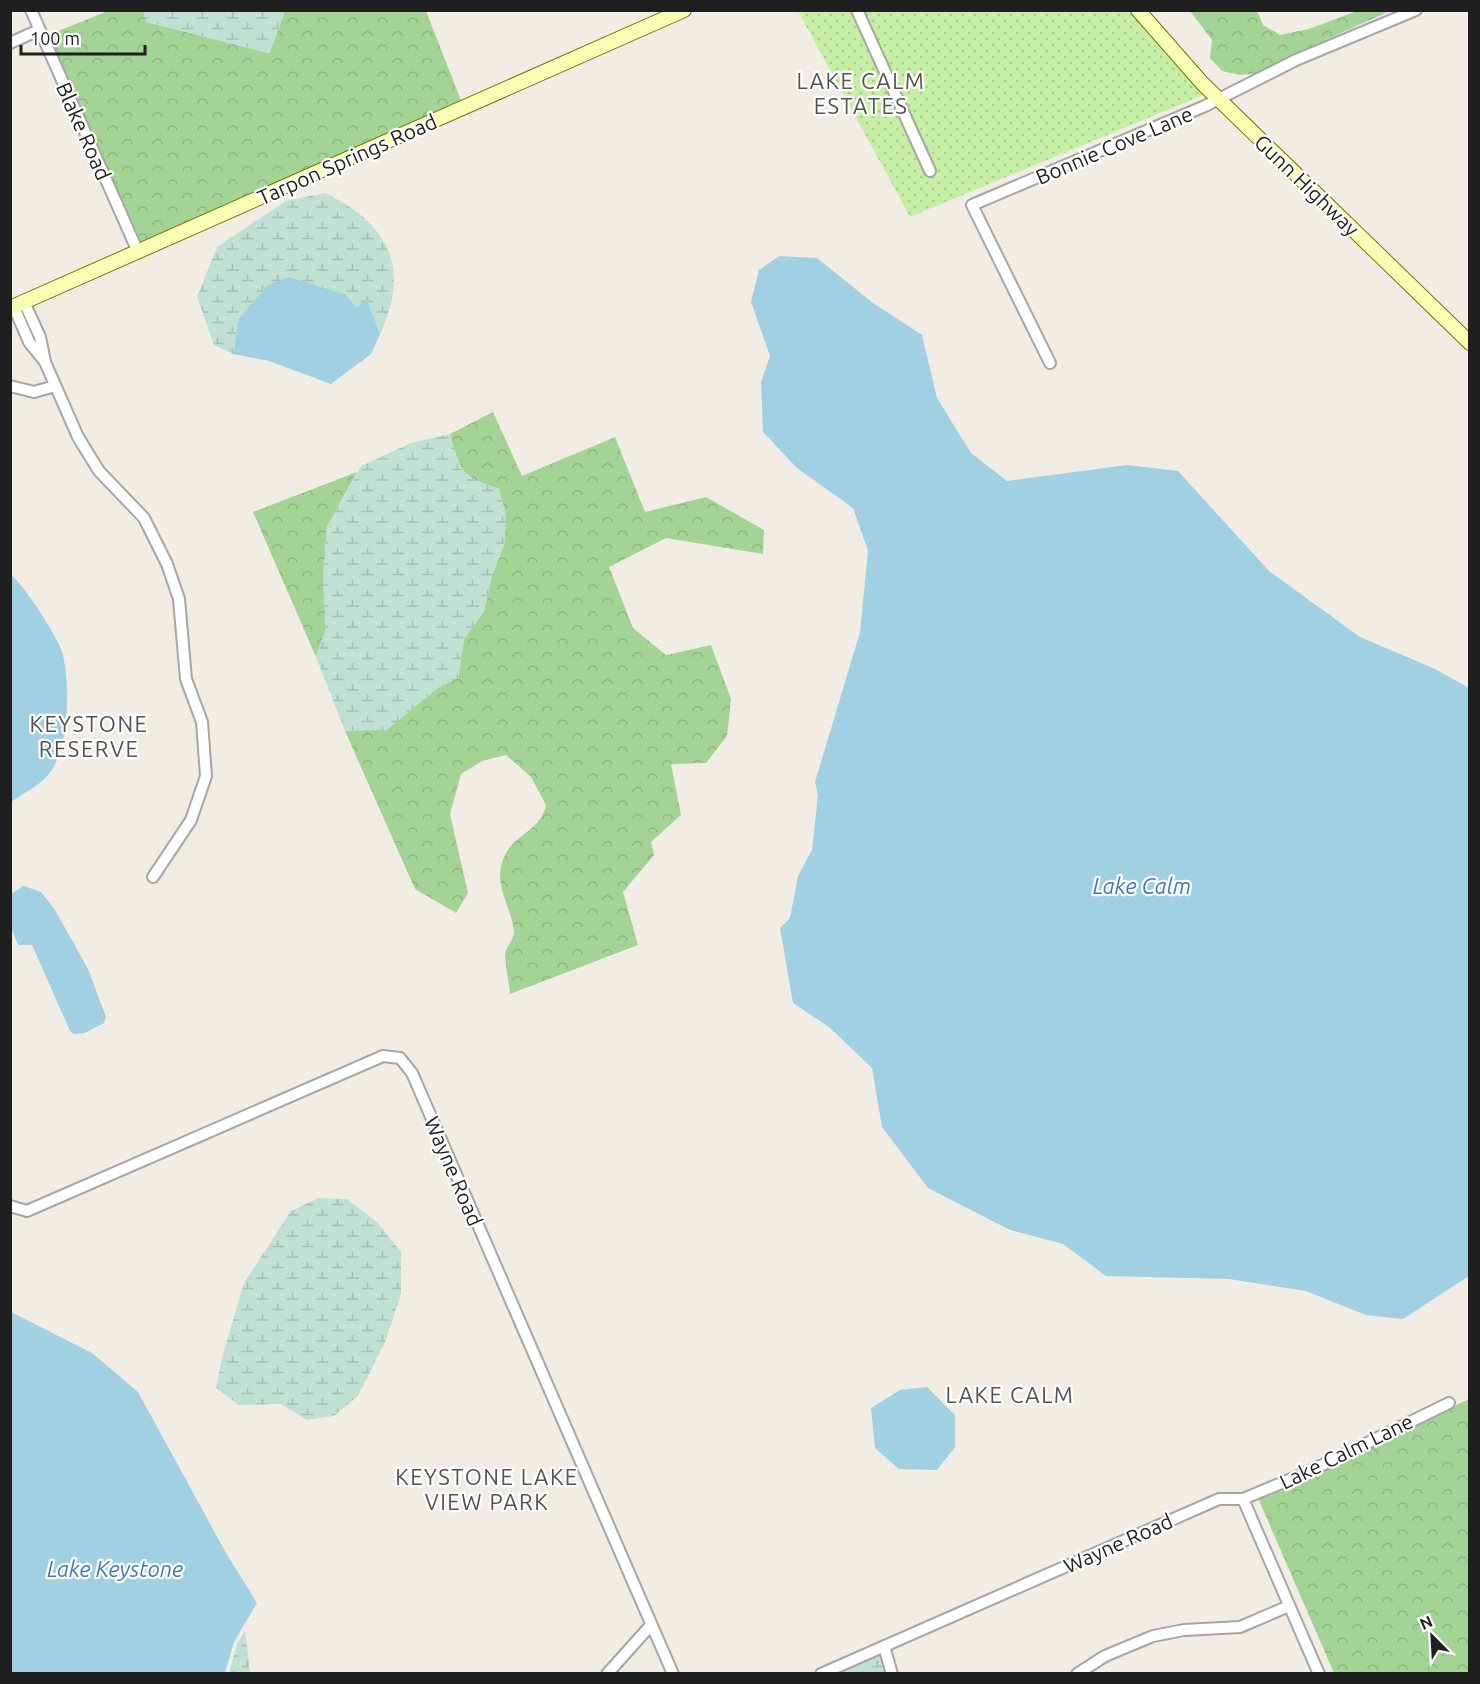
<svg xmlns="http://www.w3.org/2000/svg" width="1480" height="1684" font-family="Ubuntu,sans-serif">
  <style>
    .grass { fill: url(#grass-dots) }
    .forest { fill: url(#forest-crowns) }
    .wetland { fill: url(#wetland-marsh) }
    .water { fill: #a1d0e2 }
    .lines { fill: none; stroke-linecap: round; stroke-linejoin: round }
    .minor-casing { stroke: #a6a6a6; stroke-width: 14 }
    .secondary-casing { stroke: #687c00; stroke-width: 16 }
    .minor { stroke: #fff; stroke-width: 10 }
    .secondary { stroke: #f8ffb4; stroke-width: 14 }
    .labels { text-anchor: middle; dominant-baseline: central; stroke-width: 4.5; stroke-linejoin: round; paint-order: stroke }
    .street-label { font-size: 21px; fill: #1f1f1f; stroke: #fff }
    .neighbourhood-label { font-size: 22px; letter-spacing: 1.5px; fill: #525252; stroke: #fff }
    .water-label { font-size: 22px; font-style: italic; fill: #4277b8; stroke: #fff }
  </style>
  <defs>
    <pattern id="grass-dots" width="8" height="8" patternUnits="userSpaceOnUse" patternTransform="scale(1.5)"><rect width="8" height="8" fill="#c6efa5"/><path d="M2 2h.1M6 6h.1" fill="none" stroke="#aacc8e" stroke-width="1.8" stroke-linecap="round"/></pattern>
    <pattern id="forest-crowns" width="20" height="18" patternUnits="userSpaceOnUse" patternTransform="scale(1.5)"><rect width="20" height="18" fill="#a4d495"/><path d="M2 6a3 3 0 1 1 6 0M12 15a3 3 0 1 1 6 0" fill="none" stroke="#8db680"/></pattern>
    <pattern id="wetland-marsh" width="20" height="14" patternUnits="userSpaceOnUse" patternTransform="scale(1.5)"><rect width="20" height="14" fill="#bfe0d3"/><path d="M1 5h8M5 5V1M11 12h8M15 12V8" fill="none" stroke="#a4c0b5"/></pattern>
  </defs>
  <rect width="100%" height="100%" fill="#f1ede4"/>
  <path class="grass" d="M798,11H852L928,177L935,174L862,11H1132L1206,94L910,217Z"/>
  <path class="forest" d="M108,11H143L147,22L269,53L285,11H426L462,103L264,191L139,242L48,35Z
    M1190,11H1257L1263,25L1280,35L1309,29L1357,11H1390L1303,50L1271,72L1240,75L1222,71L1210,58L1212,40Z
    M493,412L522,476L615,437L645,512L706,497L764,530L763,554L666,538L609,567L633,628L666,655L711,645L731,699L727,736L706,763L671,764L681,815L651,842L654,855L623,892L638,945L510,994C509,981 506,969 505,957C504,948 514,941 514,931C512,906 488,880 508,850C520,832 540,830 546,805L531,777L506,755L482,761L461,774L450,814L468,893L456,913L415,889L345,731L387,729L439,687L458,678L464,639L484,611L492,576L505,542L499,489C461,476 461,473 450,434Z
    M357,472L327,527L323,580L326,629L316,657L253,512Z
    M1469,1399V1673H1334L1258,1498Z"/>
  <path class="wetland" d="M143,11V10L285,11L270,53L146,22Z
    M325,193C389,224 411,267 380,334L367,300L356,307L345,294L289,277L239,318L233,354L214,345L197,297L217,247L286,201Z
    M450,434C461,473 461,476 499,489L506,514L505,542L492,576L484,611L464,639L458,678L439,687L387,730L345,731L316,657L326,629L323,580L327,527L361,466L411,443Z
    M319,1198L347,1199L377,1222L401,1252V1294L385,1342L358,1396L334,1416L307,1420L281,1404L239,1405L216,1388L222,1358L244,1283L291,1211Z
    M245,1631L250,1673H229L237,1644Z
    M882,1653L888,1674H834Z"/>
  <path class="water" d="M779,256L817,258L873,303L922,335L937,398L971,453L1007,481L1127,465L1178,471L1269,571L1360,637L1435,669L1469,688V1276L1403,1319L1366,1315L1306,1291L1229,1279L1106,1276L1063,1244L1010,1230L928,1188L882,1127L872,1068L829,1027L793,1003L780,928L790,918L798,876L812,850L818,795L815,782L860,632L868,551L853,508L797,468L763,432L761,382L770,356L751,302L759,270Z
    M289,277L345,294L356,307L367,300L380,334L371,354L331,384L269,361L233,354L239,318L268,285Z
    M11,575C23,584 60,639 63,655C70,687 70,749 48,775C39,786 22,794 11,802Z
    M24,886L41,892L55,910L88,969L106,1017L104,1023L85,1033L74,1034L70,1031L32,945H18L11,928V894Z
    M11,1312L92,1353L138,1392L226,1553L257,1603L234,1642L225,1673H11Z
    M927,1387L955,1415V1447L937,1470L899,1469L875,1448L871,1408L900,1390Z"/>
  <g class="lines">
    <g class="minor-casing">
      <path id="minor" d="M31,10L138,252
        M857,10L930,171
        M10,43L39,30
        M24,302L40,337L45,362L78,437L99,471L144,518L167,564L179,599L186,679L202,722L206,776L191,820L153,877
        M14,307L29,342L45,362
        M1050,363L972,205L1205,106L1296,60L1416,10
        M10,386L34,392L55,386
        M10,1206L27,1211L383,1056L400,1058L412,1073L673,1674
        M1243,1499L1308,1472L1449,1403
        M884,1646L892,1674
        M607,1674L651,1625
        M821,1674L1219,1499H1243L1319,1674
        M1077,1674L1105,1656L1153,1636L1184,1630L1240,1627L1289,1606"/>
    </g>
    <g class="secondary-casing">
      <path id="secondary" d="M1138,10L1202,83L1470,343
        M10,308L684,10"/>
    </g>
    <use href="#minor" class="minor"/>
    <use href="#secondary" class="secondary"/>
  </g>
  <g class="labels">
    <g class="street-label">
      <text transform="translate(84 131) rotate(66)">Blake Road</text>
      <text transform="translate(1114 145) rotate(-23)">Bonnie Cove Lane</text>
      <text transform="translate(347 159) rotate(-24)">Tarpon Springs Road</text>
      <text transform="translate(1307 185) rotate(44)">Gunn Highway</text>
      <text transform="translate(454 1171) rotate(67)">Wayne Road</text>
      <text transform="translate(1346 1451) rotate(-26)">Lake Calm Lane</text>
      <text transform="translate(1118 1543) rotate(-24)">Wayne Road</text>
    </g>
    <g class="neighbourhood-label">
      <text x="861" y="80">LAKE CALM<tspan x="861" dy="25">ESTATES</tspan></text>
      <text x="89" y="723">KEYSTONE<tspan x="89" dy="25">RESERVE</tspan></text>
      <text x="1010" y="1394">LAKE CALM</text>
      <text x="487" y="1476">KEYSTONE LAKE<tspan x="487" dy="25">VIEW PARK</tspan></text>
    </g>
    <g class="water-label">
      <text x="1142" y="885">Lake Calm</text>
      <text x="115" y="1568">Lake Keystone</text>
    </g>
  </g>
  <rect width="1480" height="1684" fill="none" stroke="#1f1f1f" stroke-width="24"/>
  <g transform="translate(1432 1636) rotate(336)" stroke="#ffffff" stroke-width="4.5" paint-order="stroke">
  <path d="M0-4.5L10 22L0 15L-10 22Z" fill="#1f1f1f"/>
  <text y="-9" font-size="16" font-weight="bold" text-anchor="middle" fill="#1f1f1f">N</text>
  </g>
  <path d="M21 45v9h124v-9" fill="none" stroke="#1f1f1f" stroke-width="3"/>
  <text x="30" y="45" font-size="18" fill="#1f1f1f" stroke="#ffffff" stroke-width="4.5" paint-order="stroke">100 m</text>
</svg>
